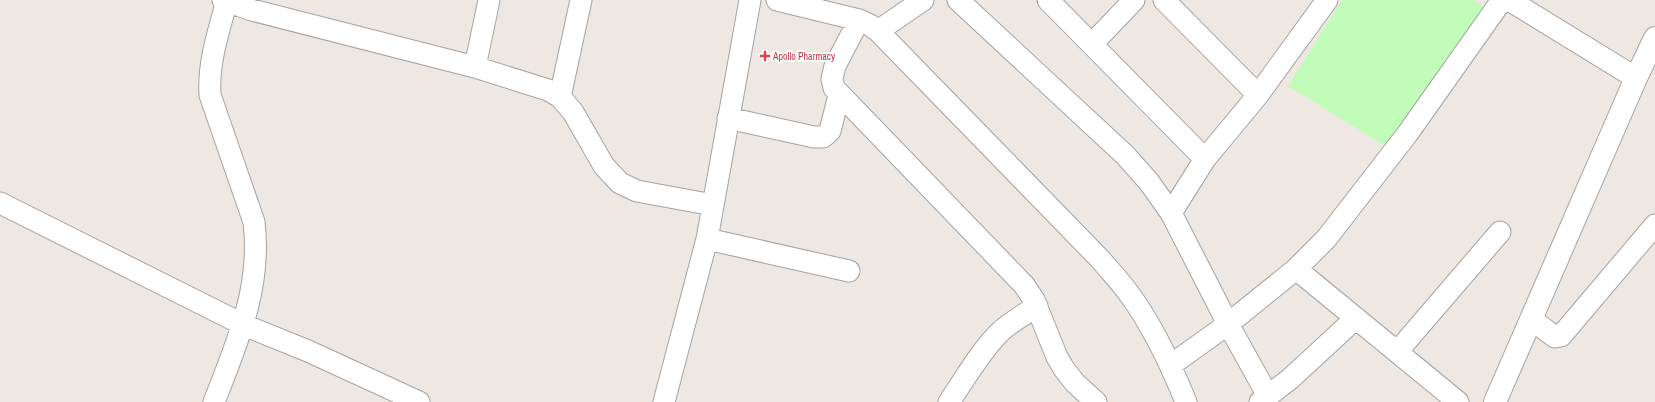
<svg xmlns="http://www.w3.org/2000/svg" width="1655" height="402" font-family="'Archivo Narrow',sans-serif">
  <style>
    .park { fill: #c1fdb9 }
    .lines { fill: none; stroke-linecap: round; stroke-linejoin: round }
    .minor-casing { stroke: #a3a3a3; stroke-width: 23 }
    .tertiary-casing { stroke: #a3a3a3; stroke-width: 24 }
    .minor { stroke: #fff; stroke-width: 21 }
    .tertiary { stroke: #fff; stroke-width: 22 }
    .health-dot { fill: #e0444e; stroke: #fff; stroke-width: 1.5 }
    .labels { text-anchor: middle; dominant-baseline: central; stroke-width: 3.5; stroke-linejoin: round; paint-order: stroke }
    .health-label { font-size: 10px; fill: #be3a42; stroke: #fff; text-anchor: start }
  </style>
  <rect width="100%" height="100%" fill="#efe7e1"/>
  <path class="park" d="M1342,0H1473L1484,7L1387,147L1288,86Z"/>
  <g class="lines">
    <g class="minor-casing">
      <path id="minor" d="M223,0L252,10L475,67L548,90L560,97L573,112L604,166L620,183L637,191L713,205
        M777,0L859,20L870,25L878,31L1100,259C1110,271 1121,282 1130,295C1154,328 1171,365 1186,402
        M958,0L1125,155L1149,182L1171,213
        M1048,0L1205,159
        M1164,0L1258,95L1205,159L1171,213L1228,324L1268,396
        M1509,0L1636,78
        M859,20L835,66L832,79L834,88L1024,285L1034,300L1057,357L1064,369L1075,383L1096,402
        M878,31L923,0
        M1092,44L1134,0
        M475,67L489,0
        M1258,95L1327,0
        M560,97L581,0
        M728,118L814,137H823L830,131L839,95
        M0,203L244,325L308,351L419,402
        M707,239L849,271
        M1296,269L1458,402
        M1531,319L1555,337L1561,336L1655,225
        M1397,352L1500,232
        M1171,365L1228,324L1296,269L1326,239L1408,133L1502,0
        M214,402C237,343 262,287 254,222L210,95C208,63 218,33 227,1
        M664,402L707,239L750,0
        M949,402C965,379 979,353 999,333C1010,322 1024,315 1037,306
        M1260,402L1290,379L1356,318"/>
    </g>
    <g class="tertiary-casing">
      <path id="tertiary" d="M1495,402L1636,78L1655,38"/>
    </g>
    <use href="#minor" class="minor"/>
    <use href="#tertiary" class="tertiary"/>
  </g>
  <path class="health-dot" d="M763 50h4v4h4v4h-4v4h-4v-4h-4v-4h4z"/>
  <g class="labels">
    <g class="health-label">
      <text x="773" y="56">Apollo Pharmacy</text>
    </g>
  </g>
</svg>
